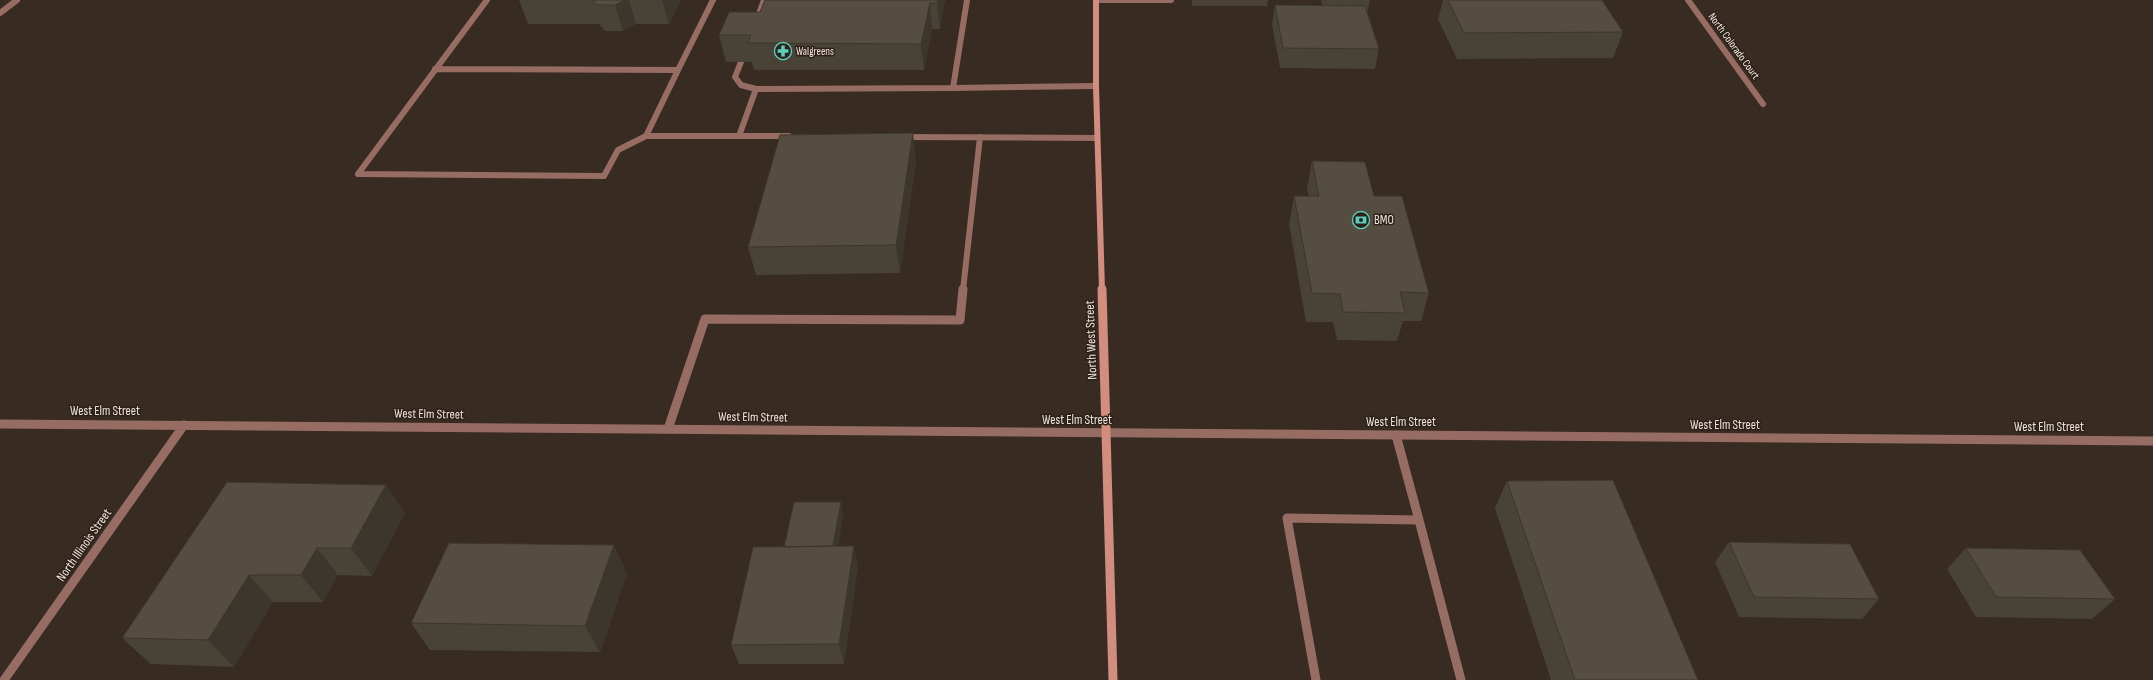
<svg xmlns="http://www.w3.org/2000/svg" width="2153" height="680" font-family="'Sofia Sans Condensed',sans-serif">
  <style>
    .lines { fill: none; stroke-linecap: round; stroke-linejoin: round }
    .service-far1 { stroke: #976c63; stroke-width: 6 }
    .service { stroke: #976c63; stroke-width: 9 }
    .minor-far1 { stroke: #976c63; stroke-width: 6 }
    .minor { stroke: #976c63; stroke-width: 9 }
    .secondary-far1 { stroke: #d28d7f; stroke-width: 6 }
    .secondary { stroke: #d28d7f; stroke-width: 9 }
    .wall { fill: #494236 }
    .shaded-wall { fill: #3c362c }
    .building { fill: #554d3f; stroke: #3c362c }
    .labels { text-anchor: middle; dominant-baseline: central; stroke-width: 3; stroke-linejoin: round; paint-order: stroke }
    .far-street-label { font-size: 11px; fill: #eee5df; stroke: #2e2118 }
    .far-poi-label { font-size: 11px; fill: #eee5df; stroke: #2e2118; text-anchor: start }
    .poi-label { font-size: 13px; fill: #eee5df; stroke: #2e2118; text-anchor: start }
    .street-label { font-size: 13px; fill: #eee5df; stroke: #2e2118 }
  </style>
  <rect width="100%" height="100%" fill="#382b22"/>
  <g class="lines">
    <path class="service-far1" d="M487,0L358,174L604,176L618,150L646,136H789
      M967,0L953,88L1096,86
      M1096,0H1171
      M756,22L764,0
      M741,62L735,77L741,85L756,89
      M435,69L678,70L646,136
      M678,70L713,0
      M739,136L756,89L953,88
      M903,137L1097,138
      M963,290L980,137"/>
    <path class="service" d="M668,429L705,319L960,320L963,289
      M1419,520L1461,680
      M1316,680L1287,518L1419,520L1396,435"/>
    <path class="minor-far1" d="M1688,0L1763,104
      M0,13L17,0"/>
    <path class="minor" d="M0,424L2153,441
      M4,680L184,425"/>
    <path class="secondary-far1" d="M1096,0V86L1102,290"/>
    <path class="secondary" d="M1102,289L1113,680"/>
  </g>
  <path class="wall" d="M519,0H681L669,24H636L623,31H605L599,24H528Z
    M945,0L940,29H932L924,70H754L752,62H726L719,35L760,12Z
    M1192,0H1268L1267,6H1192Z
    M1321,0H1370L1368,10H1367L1379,49L1375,69L1280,68L1272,24L1275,5H1322Z
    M1443,0H1602L1623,32L1613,58L1457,59L1438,19Z
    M916,161L900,273L756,275L748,247Z
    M1312,161L1374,196L1429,293L1421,321H1403L1397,341L1337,340L1333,322H1306L1289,224L1294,196H1309L1307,189Z
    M1507,481L1698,680H1551L1495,508Z
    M386,485L405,513L372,576L338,575L323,602H273L234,667L151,664L122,638Z
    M841,502L843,513L838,546L858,567L844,664H739L731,645Z
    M1729,542L1879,599L1862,619L1739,617L1715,562Z
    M1966,548L2115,599L2092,619L1976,617L1947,569Z
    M627,573L600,652L430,650L411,623Z"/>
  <path class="shaded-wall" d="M625,0H629L636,24L623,31L615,5Z
    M662,0H681L669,24Z
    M938,0H945L940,29L937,3Z
    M930,3L932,29L924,70L921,44Z
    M913,133L916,161L900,273L896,245Z
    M386,485L405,513L372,576L351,548Z
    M841,502L843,513L834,567L831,556Z
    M614,545L627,573L600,652L585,626Z
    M854,546L858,567L844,664L839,644Z
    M317,548L338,575L323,602L301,575Z
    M249,575L273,602L234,667L208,640Z"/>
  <path class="building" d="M593,0H625L615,5H596Z
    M765,0H938L937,3H930L921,44L748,43L751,35H719L729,12H760Z
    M1448,0H1602L1623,32L1464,33Z
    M1275,5L1365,6L1379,49L1283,48Z
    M913,133L896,245L748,247L780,135Z
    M1312,161L1365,162L1374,196H1402L1429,293L1400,292L1405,313L1343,312L1340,294L1312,293L1294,196H1319Z
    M1613,480L1698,680H1575L1507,481Z
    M227,482L386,485L351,548H317L301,575H249L208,640L122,638Z
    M794,502H841L833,546L784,547Z
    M1729,542L1850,544L1879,599L1754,597Z
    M449,543L614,545L585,626L411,623Z
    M854,546L839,644L731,645L753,547Z
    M1966,548L2080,550L2115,599L1996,597Z"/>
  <defs>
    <g id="pharmacy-ring" transform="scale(0.9)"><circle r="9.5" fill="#2e2118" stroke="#5bcebc" stroke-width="1.5"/><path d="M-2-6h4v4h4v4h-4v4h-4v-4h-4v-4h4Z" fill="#5bcebc"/></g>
    <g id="bank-ring" transform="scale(0.9)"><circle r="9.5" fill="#2e2118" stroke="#5bcebc" stroke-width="1.5"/><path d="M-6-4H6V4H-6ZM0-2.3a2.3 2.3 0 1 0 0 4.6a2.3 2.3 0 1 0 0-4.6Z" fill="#5bcebc"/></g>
  </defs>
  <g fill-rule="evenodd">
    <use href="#pharmacy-ring" x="783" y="51"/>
    <use href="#bank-ring" x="1361" y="220"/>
  </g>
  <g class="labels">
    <g class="far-street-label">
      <text transform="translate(1734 46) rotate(54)">North Colorado Court</text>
    </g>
    <g class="far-poi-label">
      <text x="796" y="51">Walgreens</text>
    </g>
    <g class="poi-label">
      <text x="1374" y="220">BMO</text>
    </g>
    <g class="street-label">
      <text transform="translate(1091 340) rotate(-92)">North West Street</text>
      <text x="105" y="411">West Elm Street</text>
      <text transform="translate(429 414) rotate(1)">West Elm Street</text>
      <text transform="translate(753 417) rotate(1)">West Elm Street</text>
      <text x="1077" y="420">West Elm Street</text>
      <text x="1401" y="422">West Elm Street</text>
      <text x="1725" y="425">West Elm Street</text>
      <text x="2049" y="427">West Elm Street</text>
      <text transform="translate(84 545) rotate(-55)">North Illinois Street</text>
    </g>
  </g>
</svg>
